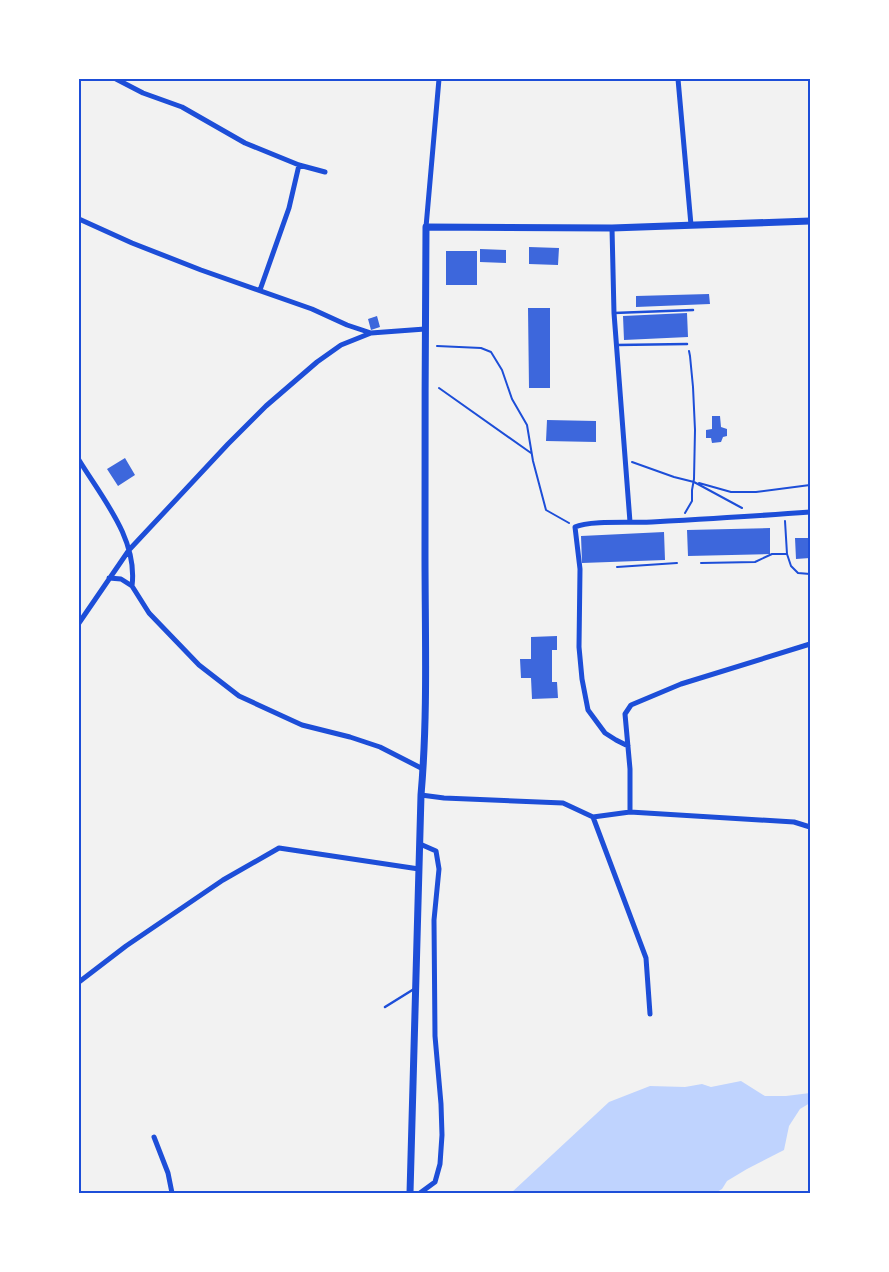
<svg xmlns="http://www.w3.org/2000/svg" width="889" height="1272" font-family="'Fira Sans',sans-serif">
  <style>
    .water { fill: #bfd3fe }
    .building { fill: #3d67dc }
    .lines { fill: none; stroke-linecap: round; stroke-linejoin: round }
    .path { stroke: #1d4ed8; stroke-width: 2 }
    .service { stroke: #1d4ed8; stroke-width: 2.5 }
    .minor { stroke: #1d4ed8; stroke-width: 5 }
    .tertiary { stroke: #1d4ed8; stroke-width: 7 }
    .neatline { fill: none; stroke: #1d4ed8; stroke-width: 2 }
  </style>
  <rect width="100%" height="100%" fill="#f2f2f2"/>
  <path class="water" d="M741,1081L765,1096H786L810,1093V1103L800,1109L789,1126L784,1150L747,1169L727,1181L722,1189L715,1193H511L609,1102L650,1086L685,1087L702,1084L711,1087Z"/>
  <path class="building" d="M529,247L559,248L558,265L529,264Z
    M480,249L506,250V263L480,262Z
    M446,251H477V285H446Z
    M709,294L710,304L636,307V296Z
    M528,308H550V388H529Z
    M687,313L688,337L624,340L623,316Z
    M377,316L380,327L371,330L368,319Z
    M712,416H720L721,427L727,429V436L723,437L721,442L712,443L711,438H706V430L712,429Z
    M547,420L596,421V442L546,441Z
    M125,458L135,475L118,486L107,469Z
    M770,528V554L688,556L687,530Z
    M664,532L665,560L582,563L581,536Z
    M795,538H810V558L796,559Z
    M557,636V650H552V682H557L558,698L532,699L531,678H521L520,659H531V637Z"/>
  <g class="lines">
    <path class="path" d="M437,346L481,348L491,352L502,370L512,399L527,425L533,461L546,510L569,523
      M439,388L531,453
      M632,462L674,477L694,482L742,508
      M699,483L731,492H756L810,485
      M685,513L692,501V490L694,479L695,430L693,387L690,356L689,351
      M785,521L787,554
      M701,563L755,562L772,554H787L791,566L798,573L810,574
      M617,567L677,563"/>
    <path class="service" d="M614,313L693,310
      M617,345L687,344
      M385,1007L414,989"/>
    <path class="minor" d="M116,79L143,93L182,107L245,143L299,165L325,172
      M678,79L691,225
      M79,219L132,243L201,270L312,309L347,325L371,333
      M426,227L439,79
      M612,228L614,313L630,522
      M260,290L289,208L299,165
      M79,460C102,498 138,539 132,586
      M109,578L121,579L132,586L149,613L199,665L239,696L302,725L350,737L380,747L423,769
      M79,623L129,550L228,444L266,406L317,362L341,345L371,333L425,329
      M628,746L616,740L605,733L588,710L582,679L579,647L580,569L575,527C589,520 634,523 652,522C705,519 758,516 810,512
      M421,795L444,798L563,803L593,817L630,812L794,822L810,827
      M630,812V769L625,714L631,705L681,684L810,644
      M593,817L646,958L650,1014
      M79,982L126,946L223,880L279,848L419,869
      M154,1137L168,1173L172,1193
      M420,1193L435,1182L440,1164L442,1135L441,1104L435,1036L434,920L439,869L436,851L420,844"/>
    <path class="tertiary" d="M410,1193L421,795C428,715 425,633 425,553C425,444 425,336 426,227L612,228L810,221"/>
  </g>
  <rect width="889" height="1272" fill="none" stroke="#ffffff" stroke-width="160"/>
  <rect x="80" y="80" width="729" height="1112" class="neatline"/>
</svg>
